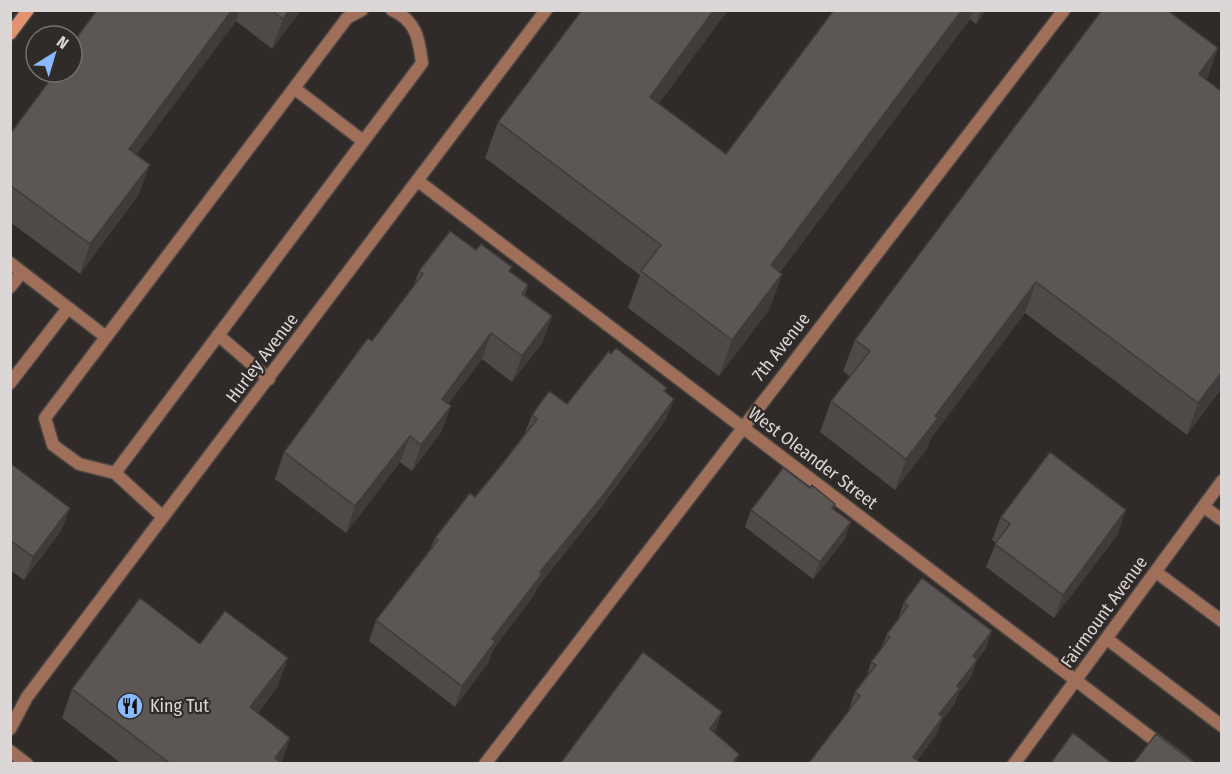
<svg xmlns="http://www.w3.org/2000/svg" width="1232" height="774" font-family="'Fira Sans Condensed',sans-serif">
  <style>
    .lines { fill: none; stroke-linecap: round; stroke-linejoin: round }
    .service-casing { stroke: #4b4745; stroke-width: 15 }
    .minor-casing { stroke: #4b4745; stroke-width: 15 }
    .tertiary-casing { stroke: #4b4745; stroke-width: 15 }
    .secondary-casing { stroke: #4b4745; stroke-width: 15 }
    .service { stroke: #a06f59; stroke-width: 12 }
    .minor { stroke: #a06f59; stroke-width: 12 }
    .tertiary { stroke: #a06f59; stroke-width: 12 }
    .secondary { stroke: #e1936f; stroke-width: 12 }
    .wall { fill: #4f4a48 }
    .shaded-wall { fill: #403c3b }
    .building { fill: #5c5654; stroke: #403c3b; stroke-width: 1.5 }
    .labels { text-anchor: middle; dominant-baseline: central; stroke-width: 4.5; stroke-linejoin: round; paint-order: stroke }
    .street-label { font-size: 18px; fill: #dbd7d6; stroke: #302b29 }
    .poi-label { font-size: 18px; fill: #dbd7d6; stroke: #302b29; text-anchor: start }
  </style>
  <rect width="100%" height="100%" fill="#302b29"/>
  <g class="lines">
    <g class="service-casing">
      <path id="service" d="M294,88L363,141
        M10,263L106,337
        M10,287L22,272
        M218,335L269,379
        M10,383L68,308
        M115,473L422,63C419,40 417,21 392,10
        M1204,507L1222,520
        M163,517L115,473L79,464L53,445L45,418L347,18L362,10
        M1156,572L1222,621
        M1107,639L1222,726"/>
    </g>
    <g class="minor-casing">
      <path id="minor" d="M418,181L1186,764
        M10,729L27,697L546,10
        M485,764L1064,10
        M1014,764L1222,481"/>
    </g>
    <g class="tertiary-casing">
      <path id="tertiary" d="M10,751L27,764"/>
    </g>
    <g class="secondary-casing">
      <path id="secondary" d="M10,34L28,10"/>
    </g>
    <use href="#service" class="service"/>
    <use href="#minor" class="minor"/>
    <use href="#tertiary" class="tertiary"/>
    <use href="#secondary" class="secondary"/>
  </g>
  <path class="wall" d="M97,10H301L272,49L236,21L136,155L139,194L80,274L10,222V134L72,72Z
    M582,10H728L659,103L726,154L832,13L828,10H986L976,24L970,19L780,272L782,274L769,310L719,376L628,308L640,275L485,158L498,122Z
    M1207,80L1221,389L1187,435L1025,313L931,438L926,450L895,490L820,432L831,401L850,377L843,371L855,340Z
    M476,250L528,285L525,295L552,316L542,343L512,382L482,359L448,404L451,406L441,432L412,471L400,462L346,533L275,479L284,452L372,341L414,285L419,271Z
    M667,388L665,392L674,399L666,419L596,514L537,588L534,595L494,648L488,663L455,707L369,641L376,620L430,549L435,538L475,497L503,463L524,435L532,415L567,404Z
    M10,463L70,508L61,531L24,580L10,570Z
    M835,504L834,509L845,539L813,579L745,527L751,510Z
    M1001,517L1118,534L1054,618L986,567L996,543L992,540Z
    M904,602L986,648L977,660L971,677L958,694L954,705L942,720L937,734L849,709L855,692L866,679L871,662L881,649L887,634L898,619Z
    M288,658L277,687L258,713L290,738L281,762L283,764H122L62,718L72,689Z"/>
  <path class="shaded-wall" d="M232,10H239L236,21L118,179L129,149Z
    M289,10H301L272,49L283,19Z
    M714,10H728L637,133L650,97Z
    M962,10H973L970,19L757,302L771,265Z
    M981,10H986L976,24Z
    M1218,48L1207,80L1199,74Z
    M150,165L139,194L80,274L90,244Z
    M782,274L769,310L719,376L732,340Z
    M1036,282L1025,313L931,438L926,450L895,490L906,459L935,416Z
    M552,316L542,343L512,382L522,356Z
    M491,333L482,359L432,426L442,399Z
    M1221,373V389L1187,435L1198,403Z
    M674,399L666,419L596,514L537,588L534,595L494,648L488,663L455,707L462,686L492,639L540,572Z
    M451,406L441,432L412,471L421,445Z
    M410,436L400,462L346,533L355,506Z
    M70,508L61,531L24,580L33,557Z
    M1126,510L1118,534L1054,618L1063,595Z
    M851,522L845,539L813,579L820,562Z
    M992,631L986,648L967,673L973,656Z
    M288,658L277,687L240,736L250,707Z
    M977,660L971,677L958,694L954,705L942,720L937,734L915,764L913,757L957,686Z
    M722,712L715,732L703,748L710,729Z
    M290,738L281,764L275,758Z
    M739,754L736,764H732Z"/>
  <path class="building" d="M97,10H232L129,149L150,165L90,244L10,185V134L56,72H72V44Z
    M271,10H289L283,19Z
    M582,10H714L650,97L726,154L834,10H962L771,265L782,274L732,340L641,271L661,245L498,122Z
    M1102,10H1167L1218,48L1199,74L1221,91V373L1198,403L1036,282L935,416L938,418L906,459L831,401L870,351L855,340Z
    M450,231L476,250L481,244L512,267L509,271L528,285L522,294L552,316L522,356L491,333L442,399L451,406L421,445L410,436L355,506L284,452L368,338L372,341L423,274L419,271Z
    M616,348L667,388L664,391L674,399L604,494L540,572L542,574L492,639L495,642L462,686L376,620L438,540L435,538L470,493L475,497L503,463L537,419L532,415L549,391L567,404L609,351L611,354Z
    M1050,452L1126,510L1063,595L995,544L1010,524L1001,517Z
    M10,463L70,508L33,557L10,540Z
    M783,468L810,488L812,485L835,504L832,508L851,522L820,562L751,510Z
    M922,578L992,631L973,656L977,660L957,686L960,688L939,714L943,717L913,757L921,763L808,764L860,696L855,692L876,665L871,662L890,637L887,634L908,606L904,602Z
    M140,598L200,644L225,611L288,658L250,707L290,738L275,758L283,764H171L72,689Z
    M643,652L722,712L710,729L739,754L732,764H560Z
    M1073,733L1113,764H1050Z
    M1156,734L1196,764H1133Z"/>
  <defs>
    <g id="restaurant-disc" transform="scale(1.35)"><circle r="9.5" fill="#88bafc" stroke="#302b29"/><path d="M-5-6h1v4h1v-4h1v4h1v-4h1v5L-1.5 .5V6h-2V.5L-5-1ZM5-6V6H3V1.5H1.5Q1.5-4 5-6Z" fill="#111"/></g>
  </defs>
  <g fill-rule="evenodd">
    <use href="#restaurant-disc" x="130" y="706"/>
  </g>
  <g class="labels">
    <g class="street-label">
      <text transform="translate(781 347) rotate(-52)">7th Avenue</text>
      <text transform="translate(262 358) rotate(-53)">Hurley Avenue</text>
      <text transform="translate(813 458) rotate(37)">West Oleander Street</text>
      <text transform="translate(1104 612) rotate(-54)">Fairmount Avenue</text>
    </g>
    <g class="poi-label">
      <text x="150" y="706">King Tut</text>
    </g>
  </g>
  <rect width="1232" height="774" fill="none" stroke="#dbd7d6" stroke-width="24"/>
  <g transform="translate(54 54) rotate(37)"><circle r="28" fill="#302b29" stroke="#74706e" stroke-width="1.5"/>
  <path d="M0-4.5L10 22L0 15L-10 22Z" fill="#88bafc"/>
  <text y="-9" font-size="16" font-weight="bold" text-anchor="middle" fill="#dbd7d6">N</text>
  </g>
</svg>
